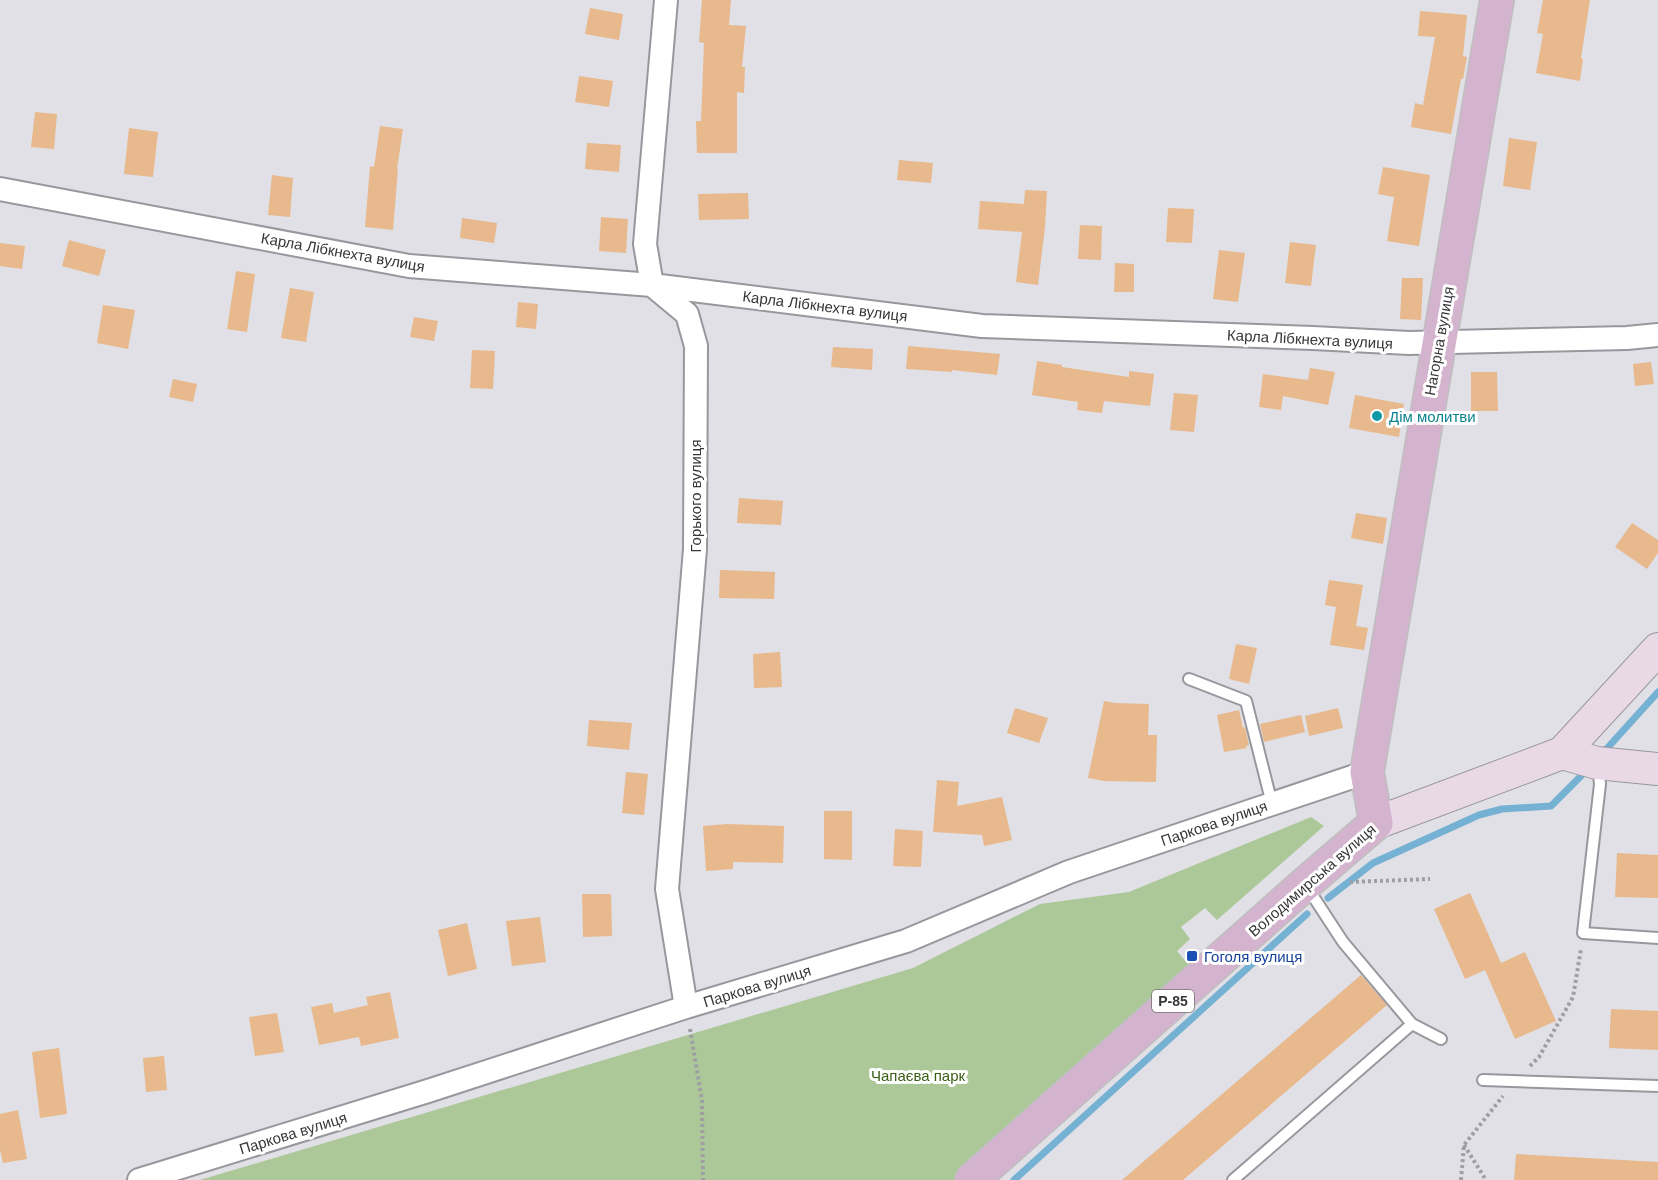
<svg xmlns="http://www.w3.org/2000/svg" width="1658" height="1180" font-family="Arial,sans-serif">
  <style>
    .green { fill: #adc898 }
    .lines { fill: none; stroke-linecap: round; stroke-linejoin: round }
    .stream { stroke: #75b1d2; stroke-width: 7 }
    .building { fill: #e7b98d }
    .lane-casing { stroke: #98979d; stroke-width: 14 }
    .street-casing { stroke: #98979d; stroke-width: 26 }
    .secondary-casing { stroke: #98979d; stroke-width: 34 }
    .primary-casing { stroke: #bfbfc0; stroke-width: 36 }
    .path { stroke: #9e9ea3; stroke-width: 4; stroke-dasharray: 3 3; stroke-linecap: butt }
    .lane { stroke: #fff; stroke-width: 10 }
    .street { stroke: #fff; stroke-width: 22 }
    .secondary { stroke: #e9d9e6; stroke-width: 32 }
    .primary { stroke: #d4b3ce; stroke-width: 33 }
    .culture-dot { fill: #0f9aa8; stroke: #fff; stroke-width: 2 }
    .transit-dot { fill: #1a4fb4; stroke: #fff; stroke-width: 2 }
    .labels { text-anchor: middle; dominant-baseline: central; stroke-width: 6; stroke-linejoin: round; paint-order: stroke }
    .shield { fill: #fff; stroke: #737374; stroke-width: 1.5 }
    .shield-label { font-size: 14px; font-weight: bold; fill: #373739 }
    .street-label { font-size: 15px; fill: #373739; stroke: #fff }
    .culture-label { font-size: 15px; fill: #0d838f; stroke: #fff; text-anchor: start }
    .transit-label { font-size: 15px; fill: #164399; stroke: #fff; text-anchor: start }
    .park-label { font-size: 15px; fill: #3b5e15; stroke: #fff }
  </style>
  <rect width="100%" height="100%" fill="#e0e0e6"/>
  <path class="green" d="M1311,817L1324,826L1217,920L1205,908L1181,927L1190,939L1177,951L1193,970L957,1180H200L913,968L1040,904L1129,892Z"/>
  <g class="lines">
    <path class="stream" d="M1601,755L1658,692
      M1328,898L1373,863L1479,815L1502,809L1551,806L1587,770
      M1014,1180L1307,914"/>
  </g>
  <path class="building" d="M702,0H731L729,25L746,26L742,67H745L744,93L737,92V153H697L696,121H701L704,43L699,42Z
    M1543,0H1590L1581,58L1583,59L1580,81L1536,73L1543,34L1537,33Z
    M590,8L623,14L619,40L585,34Z
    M1420,11L1467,15L1463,56L1467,57L1463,79H1461L1451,134L1411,127L1415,103L1423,105L1435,37L1418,36Z
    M579,76L613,81L609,107L575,102Z
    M35,112L57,114L54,149L31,147Z
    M380,126L403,129L397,169H398L393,230L365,227L370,166L374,167Z
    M129,128L158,132L153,177L124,174Z
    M1509,138L1537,142L1530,190L1503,186Z
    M587,143L621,145L619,172L585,169Z
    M899,160L933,163L931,183L897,180Z
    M1383,167L1430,175L1419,246L1387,241L1394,197L1378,194Z
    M272,175L293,178L290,217L268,215Z
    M1025,190L1047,191L1045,227L1038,285L1016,282L1022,232L978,229L980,201L1024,204Z
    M748,193L749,219L699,220L698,194Z
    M1168,208L1194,209L1192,243L1166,242Z
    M601,217L628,219L626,253L599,251Z
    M462,218L497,223L494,243L460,238Z
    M1080,225L1102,226L1101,260L1078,259Z
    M69,240L106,250L99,276L62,266Z
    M1290,242L1316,245L1311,286L1285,283Z
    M0,243L25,246L22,269L0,266Z
    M1219,250L1245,253L1238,302L1213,299Z
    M1115,263L1134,264V292H1114Z
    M236,271L255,274L247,332L227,329Z
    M1402,278H1423L1421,320L1400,319Z
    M290,288L314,292L306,342L281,338Z
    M518,302L538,304L536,329L516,327Z
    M103,305L135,310L128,349L97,343Z
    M414,317L438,321L434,341L410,337Z
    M908,346L1000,354L997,375L952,370V372L906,369Z
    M833,347L873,349L872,370L831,367Z
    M472,350L495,351L493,389L470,388Z
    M1037,361L1062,365V367L1129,377V371L1154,374L1150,406L1104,401L1102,413L1077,410L1078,402L1032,395Z
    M1651,362L1654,384L1635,386L1633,364Z
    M1310,368L1335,372L1328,405L1283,396L1281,410L1259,407L1263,374L1308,380Z
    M1471,372H1497L1498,411H1471Z
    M173,379L197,384L193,402L169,397Z
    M1174,393L1198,395L1194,432L1170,430Z
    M1355,395L1404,404L1399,437L1349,428Z
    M739,498L783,501L781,525L737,523Z
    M1356,513L1387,518L1383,544L1351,538Z
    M1632,523L1658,540V553L1647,569L1615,547Z
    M720,570L775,572L774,599L719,598Z
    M1329,580L1363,585L1356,626L1368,628L1364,650L1330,645L1336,607L1325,605Z
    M1236,644L1257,648L1249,684L1229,679Z
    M780,652L782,687L754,688L753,654Z
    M1104,701L1115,703L1149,704L1148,735H1157L1156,782L1104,781L1088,778Z
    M1015,708L1048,718L1039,743L1007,733Z
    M1338,708L1343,728L1309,736L1305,716Z
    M1239,710L1243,728L1245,727L1249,745L1246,746L1247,748L1224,752L1217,715Z
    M1301,715L1305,732L1264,742L1260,724Z
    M589,720L632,723L629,750L587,746Z
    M626,772L648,774L644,815L622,813Z
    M937,780L959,782L957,806L1002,797L1012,840L984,846L982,835L933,832Z
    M824,811H852V860L824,859Z
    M727,824L784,826L783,863L733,862V869L706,871L703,826Z
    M895,829L923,831L921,867L893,866Z
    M1617,853L1658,855V898L1615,897Z
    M1470,893L1501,963L1525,952L1556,1021L1515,1039L1485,970L1465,979L1434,909Z
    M582,894H611L612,936L583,937Z
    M540,917L546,962L512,966L506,921Z
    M467,923L477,969L448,976L438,930Z
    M1361,975L1387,1005L1183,1180H1122Z
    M390,992L399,1038L361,1046L359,1037L319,1045L311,1007L332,1003L334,1013L368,1005L366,997Z
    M1611,1009L1658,1011V1050L1609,1048Z
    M277,1013L284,1052L255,1056L249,1017Z
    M59,1048L67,1114L40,1118L32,1052Z
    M164,1056L167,1090L146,1092L143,1058Z
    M18,1110L27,1159L3,1163L0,1150V1114Z
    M1516,1154L1658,1162V1180H1514Z"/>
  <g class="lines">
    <g class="lane-casing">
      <path id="lane" d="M1189,679L1246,701L1272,804
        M1598,766L1600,784L1583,933L1658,938
        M1307,887L1343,942L1412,1024L1441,1039
        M1483,1080L1658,1086
        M1233,1180L1412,1024"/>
    </g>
    <g class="street-casing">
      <path id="street" d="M666,0L645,244L652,285L687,314L696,346L695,549L667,889L686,1007
        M0,189L409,266L652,285L982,326L1313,338L1409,343L1627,338L1658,335
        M139,1180L428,1091L686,1007L906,941L1069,872L1367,772"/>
    </g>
    <g class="secondary-casing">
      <path id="secondary" d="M1562,753L1658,649
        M1376,823L1562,753L1597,763L1658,769"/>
    </g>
    <g class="primary-casing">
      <path id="primary" d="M972,1180L1305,884L1376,823L1367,772L1497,0"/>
    </g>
    <path class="path" d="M1350,882L1430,879
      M690,1029L702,1101L703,1180
      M1530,1066L1539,1057L1573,997L1581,949
      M1464,1145L1486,1180
      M1461,1180L1464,1145L1503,1096"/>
    <use href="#lane" class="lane"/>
    <use href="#street" class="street"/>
    <use href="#secondary" class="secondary"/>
    <use href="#primary" class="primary"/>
  </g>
  <circle class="culture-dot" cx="1377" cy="416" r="6"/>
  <rect class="transit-dot" x="1186" y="950" width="12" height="12" rx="3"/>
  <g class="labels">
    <rect class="shield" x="1152" y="990" width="42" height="22" rx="4.5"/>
    <g class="shield-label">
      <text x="1173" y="1001">Р-85</text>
    </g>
    <g class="street-label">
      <text transform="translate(343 252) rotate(10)">Карла Лібкнехта вулиця</text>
      <text transform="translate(825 306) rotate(7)">Карла Лібкнехта вулиця</text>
      <text transform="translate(1310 339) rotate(3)">Карла Лібкнехта вулиця</text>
      <text transform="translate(1439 341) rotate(-80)">Нагорна вулиця</text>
      <text transform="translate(695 496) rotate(-90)">Горького вулиця</text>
      <text transform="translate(1214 823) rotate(-19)">Паркова вулиця</text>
      <text transform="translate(1312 880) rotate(-41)">Володимирська вулиця</text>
      <text transform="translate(757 986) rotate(-17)">Паркова вулиця</text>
      <text transform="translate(293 1133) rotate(-17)">Паркова вулиця</text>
    </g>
    <g class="culture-label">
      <text x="1389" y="416">Дім молитви</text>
    </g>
    <g class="transit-label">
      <text x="1204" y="956">Гоголя вулиця</text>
    </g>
    <g class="park-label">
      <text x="918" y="1075">Чапаєва парк</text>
    </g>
  </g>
</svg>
